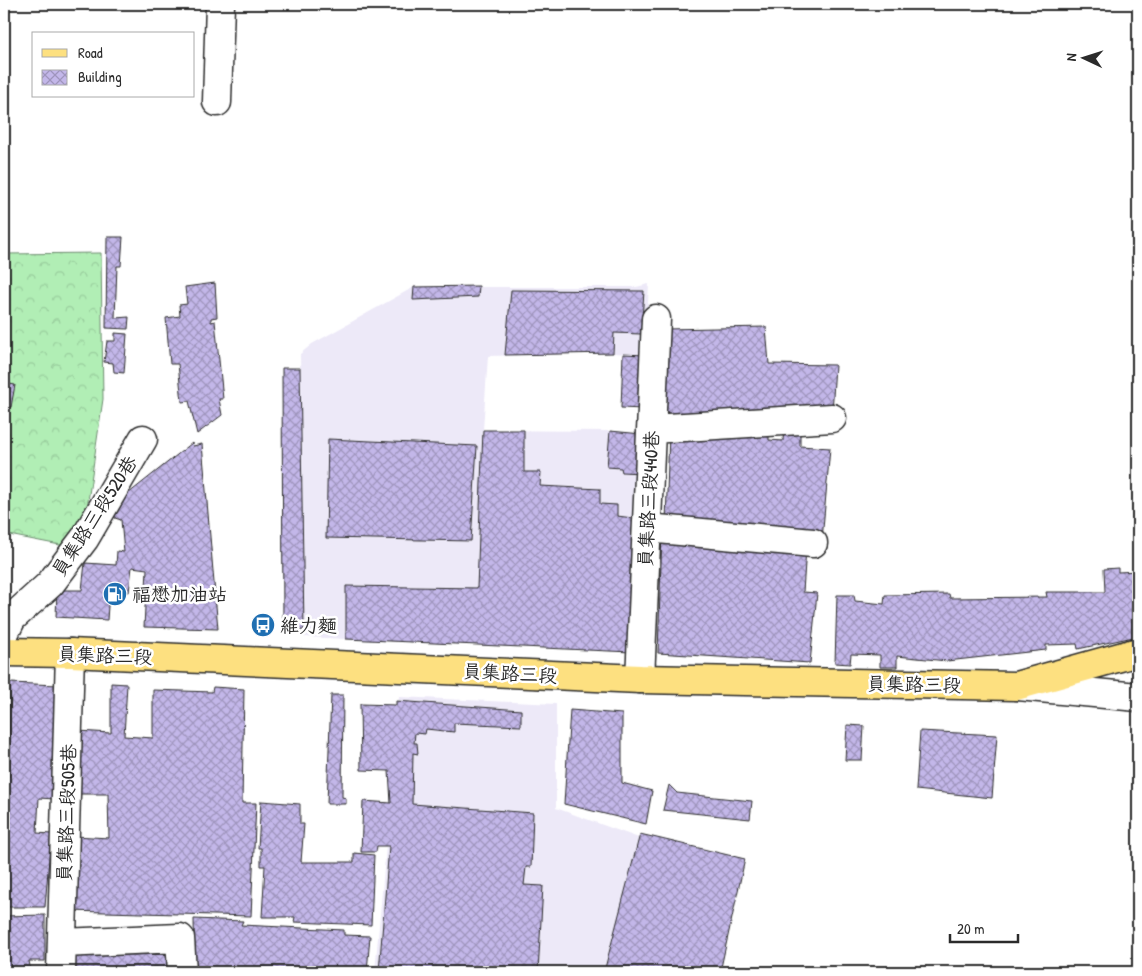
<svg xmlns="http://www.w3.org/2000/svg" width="1142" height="976" font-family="'Patrick Hand','LXGW WenKai TC',sans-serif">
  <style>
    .built { fill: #ede9f8 }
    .forest { fill: url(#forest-crowns); stroke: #6e8c70 }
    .building { fill: url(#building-cross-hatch); stroke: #2b2b2b }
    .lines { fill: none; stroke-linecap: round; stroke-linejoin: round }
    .minor-casing { stroke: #2b2b2b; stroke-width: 31 }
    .major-casing { stroke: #2b2b2b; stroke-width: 31 }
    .minor { stroke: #fff; stroke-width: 28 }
    .major { stroke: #fde080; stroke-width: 28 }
    .labels { text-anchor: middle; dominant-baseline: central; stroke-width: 5; stroke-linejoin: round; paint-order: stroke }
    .street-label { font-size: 19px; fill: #2b2b2b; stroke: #fff }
    .poi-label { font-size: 19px; fill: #2b2b2b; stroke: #fff; text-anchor: start }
  </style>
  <defs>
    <pattern id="forest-crowns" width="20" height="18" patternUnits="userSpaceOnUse" patternTransform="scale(1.25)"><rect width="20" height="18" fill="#b1eeb5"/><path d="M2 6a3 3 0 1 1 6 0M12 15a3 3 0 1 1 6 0" fill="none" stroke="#98cc9c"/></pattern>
    <pattern id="building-cross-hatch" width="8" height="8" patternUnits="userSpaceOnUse" patternTransform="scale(1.25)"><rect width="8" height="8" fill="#c3b7e9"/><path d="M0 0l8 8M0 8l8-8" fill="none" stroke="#9f95bd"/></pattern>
  </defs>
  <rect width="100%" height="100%" fill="#fff"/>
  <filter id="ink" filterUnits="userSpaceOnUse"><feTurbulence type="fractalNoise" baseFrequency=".02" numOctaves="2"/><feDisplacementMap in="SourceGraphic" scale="10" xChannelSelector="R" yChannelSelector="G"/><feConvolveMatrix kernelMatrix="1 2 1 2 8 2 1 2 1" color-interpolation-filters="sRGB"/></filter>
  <g filter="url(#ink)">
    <path class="built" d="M649,284L645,355L613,353L488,356L483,430L610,431L642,434L635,593L346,586V639L304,637L300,354L312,344L414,287H636Z
      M399,697L556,704V808L647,841L615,972H375Z"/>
    <path class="forest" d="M101,253L103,399L87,508L70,547L4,534V254Z"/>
    <path class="building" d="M107,237H123L121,266H117L115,318L129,317L128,329L106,328Z
      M215,283L217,317L211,318V322L215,321L223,399H219L222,415L197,434L189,401L182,402L178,364H170L166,318L180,316L179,305L187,304L185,287Z
      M479,286L478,297L413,300L414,287Z
      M511,290L644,291L641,334L614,333L613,353L505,355Z
      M766,327L769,364L835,365L832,413L668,421V412H662L666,329Z
      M115,333L127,334L124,373L114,372L113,363L104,362L107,341H115Z
      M623,354L645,355L643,409L621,408Z
      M282,368H300L304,630L283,632Z
      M4,383L15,385L11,407L4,406Z
      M769,425V440L783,441L784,425H800V446L830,448L822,540L666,522L669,433Z
      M483,430H524V472H541L540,486L600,489V504L617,505V516L641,519L631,652L346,639V586L477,588Z
      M610,431L642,434L641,473L622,472L621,468L607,467Z
      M328,439L477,446L471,541L326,538Z
      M192,443L193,446L202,444L218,629L144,627L147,569L132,567L129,592H109L107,620L56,617L57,590H82L85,563L116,565L117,551L124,552L121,520L115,518L114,505Z
      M662,533L806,548L803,592L817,593L810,663L658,653Z
      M1118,568V572L1138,571V636L1078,649L1077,644L1046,645V650L947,661L897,656V667H880V655L851,654L850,664L835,663L837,595H854L855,601L884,604L885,595L949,594L950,598L1047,597L1046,592H1105L1104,569Z
      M10,683L58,685L55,799L39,798L37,833L51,834L45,907H4V777H9Z
      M111,683L127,684L124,736L153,738V690L212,692L213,687L244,689L242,803H256L251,916L69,911L75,836L109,838L108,794H76L78,731L111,733Z
      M331,695H343L342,797L346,798V804H327Z
      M396,701L521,710V726L454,723V732L426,729L425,734L415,733L414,743H417L418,754L413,753L412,804L533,813L531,867H526L524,885L543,886L538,972H379L389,846H377L376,852H361L363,801L391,803L389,771L361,770L360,704L396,705Z
      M570,710L622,714V783L652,791L646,824L564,804Z
      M847,725L864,726L862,760H845Z
      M920,731L997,735L992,798L916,790Z
      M669,785L677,793L752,801L750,819L663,810Z
      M261,801L300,804V824H304L301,862H354V853L374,855L371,925L294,922L295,917H262L265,866H261V848H258Z
      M640,834L745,859L720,972H604Z
      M45,915V961H29L31,972H4V916Z
      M194,919L243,921L241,925L344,930V935L370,936L367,972L354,969V972H195Z
      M176,954L179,972H69V956Z"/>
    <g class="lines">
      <g class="minor-casing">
        <path id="minor" d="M217,102L220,4
          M651,429L832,418
          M647,528L813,543
          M4,634L12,618L50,584L85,538L143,439
          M640,679L656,319
          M1018,686L1138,697
          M62,943L180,938L182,972
          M61,972L70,653"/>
      </g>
      <g class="major-casing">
        <path id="major" d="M4,652L70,653L640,679L1016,686L1138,652"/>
      </g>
      <use href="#minor" class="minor"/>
      <use href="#major" class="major"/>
    </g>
  </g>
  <defs>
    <g id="fuel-disc" transform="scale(1.25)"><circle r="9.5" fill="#1f6fb2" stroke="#fff"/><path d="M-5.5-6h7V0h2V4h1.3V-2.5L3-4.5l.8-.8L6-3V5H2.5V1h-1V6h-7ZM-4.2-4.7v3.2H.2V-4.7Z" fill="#fff"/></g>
    <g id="bus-disc" transform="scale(1.25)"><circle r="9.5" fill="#1f6fb2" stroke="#fff"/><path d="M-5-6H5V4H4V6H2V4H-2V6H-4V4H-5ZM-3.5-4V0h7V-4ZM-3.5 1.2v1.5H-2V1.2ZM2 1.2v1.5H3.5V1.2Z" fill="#fff"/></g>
  </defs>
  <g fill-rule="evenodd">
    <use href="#fuel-disc" x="115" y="594"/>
    <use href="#bus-disc" x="263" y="625"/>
  </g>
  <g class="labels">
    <g class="street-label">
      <text transform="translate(648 499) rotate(-87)">員集路三段440巷</text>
      <text transform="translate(94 516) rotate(-57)">員集路三段520巷</text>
      <text transform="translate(105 655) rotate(2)">員集路三段</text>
      <text transform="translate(510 673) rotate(3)">員集路三段</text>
      <text transform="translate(914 684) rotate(1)">員集路三段</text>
      <text transform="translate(66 813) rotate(-88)">員集路三段505巷</text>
    </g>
    <g class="poi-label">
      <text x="132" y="594">福懋加油站</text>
      <text x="280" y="625">維力麵</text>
    </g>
  </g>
  <rect width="1142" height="976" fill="none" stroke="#fff" stroke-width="20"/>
  <rect x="10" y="10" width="1122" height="956" fill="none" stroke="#2b2b2b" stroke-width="2" filter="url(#ink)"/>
  <rect x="32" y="32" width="162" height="65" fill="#ffffff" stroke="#aaaaaa"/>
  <rect x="42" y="49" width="25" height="8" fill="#fde080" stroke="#aaaaaa"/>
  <text x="78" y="58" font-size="15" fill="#2b2b2b">Road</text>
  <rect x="42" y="70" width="25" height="15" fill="url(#building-cross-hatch)" stroke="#aaaaaa"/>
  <text x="78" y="82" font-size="15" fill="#2b2b2b">Building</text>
  <g transform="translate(1084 58) rotate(274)" stroke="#ffffff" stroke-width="4" paint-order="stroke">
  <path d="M0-4L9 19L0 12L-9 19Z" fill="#2b2b2b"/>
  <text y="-8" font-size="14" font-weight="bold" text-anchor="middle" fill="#2b2b2b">N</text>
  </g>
  <path d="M950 934v8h68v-8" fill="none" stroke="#2b2b2b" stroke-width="2.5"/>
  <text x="957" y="934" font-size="15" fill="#2b2b2b" stroke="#ffffff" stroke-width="4" paint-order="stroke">20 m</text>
</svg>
